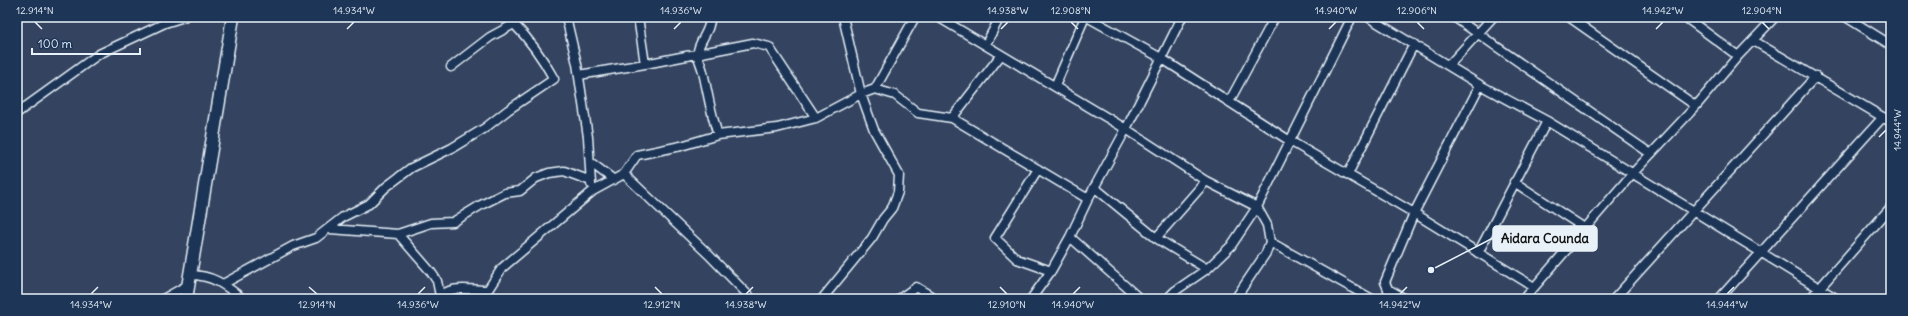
<svg xmlns="http://www.w3.org/2000/svg" width="1908" height="316" font-family="Delius,sans-serif">
  <style>
    .lines { fill: none; stroke-linecap: round; stroke-linejoin: round }
    .minor-casing { stroke: #e8f1f8; stroke-width: 11 }
    .secondary-casing { stroke: #e8f1f8; stroke-width: 15 }
    .minor { stroke: #1d3557; stroke-width: 8 }
    .secondary { stroke: #1d3557; stroke-width: 12 }
    .ticks { fill: none; stroke: #e8f1f8; stroke-width: 1.5 }
    .leader { fill: none; stroke: #e8f1f8; stroke-width: 1.5 }
    .callout-dot { fill: #e8f1f8; stroke: #1d3557; stroke-width: 1.5 }
    .callout { fill: #e8f1f8; stroke: #e8f1f8; stroke-width: 1.5 }
    .callout-label { font-size: 13px; text-anchor: middle; font-weight: bold; fill: #111 }
    .neatline { fill: none; stroke: #e8f1f8; stroke-width: 1.5 }
    .ticks-label { font-size: 10px; text-anchor: middle; fill: #e8f1f8 }
  </style>
  <rect width="100%" height="100%" fill="#344360"/>
  <filter id="ink" filterUnits="userSpaceOnUse"><feTurbulence type="fractalNoise" baseFrequency=".025" numOctaves="2"/><feDisplacementMap in="SourceGraphic" scale="8" xChannelSelector="R" yChannelSelector="G"/><feConvolveMatrix kernelMatrix="1 2 1 2 8 2 1 2 1" color-interpolation-filters="sRGB"/></filter>
  <g filter="url(#ink)">
    <g class="lines">
      <g class="minor-casing">
        <path id="minor" d="M566,17L577,64L588,137L591,184
          M638,17L645,64
          M710,17C711,30 700,39 698,51C697,58 702,66 703,72C708,94 711,114 718,135
          M938,17L1126,129L1206,181L1257,207L1267,225L1270,242L1266,253L1235,299
          M1087,17L1161,58L1290,141L1414,213L1534,287
          M1368,17L1480,85L1547,121L1837,299
          M1454,17L1651,154
          M1569,17L1696,106
          M1685,17L1738,56
          M1846,17L1891,45
          M1754,41L1891,122
          M986,44L1000,17
          M1449,65L1493,17
          M579,75L645,64L753,43L769,47L816,118
          M1055,86L1085,17
          M875,89L895,95L918,113L952,118L1088,199
          M1229,102L1275,17
          M17,113L99,54L165,23L184,17
          M952,118L1001,55
          M590,162L614,180
          M1038,169L995,238L1017,259L1051,271
          M624,174L708,254L752,299
          M1348,174L1414,44
          M1514,182L1586,229
          M1094,187L1156,238L1207,269
          M330,229L398,234L431,223L453,222L481,205L505,193L520,191L536,178L549,173L564,171L591,181
          M398,234L431,272L437,281L440,296
          M1070,237L1140,299
          M1156,238L1206,181
          M1270,242L1372,299
          M1478,253L1547,121
          M190,275C213,275 225,285 243,299
          M223,284L293,246L316,238L343,217L369,204L386,187L411,168L452,148L485,128L508,110L554,79C543,59 530,40 514,24L490,37L451,67
          M1388,289L1405,299
          M163,299L188,285
          M438,299C449,284 471,290 487,290
          M482,299L502,268L593,191L624,174L637,155L681,146L718,135L777,128L816,118L861,94L875,89L915,17
          M822,299L872,238L883,219L892,208L898,192L899,175L874,130L861,94L843,17
          M899,299L916,287L936,299
          M1031,299L1051,271L1070,237L1088,199L1126,129L1182,17
          M1167,299L1175,291L1207,269L1231,246L1257,207L1352,17
          M1389,299L1388,289L1385,282L1414,213L1480,85
          M1524,299L1633,173L1696,106L1738,56L1775,17
          M1614,299L1816,76
          M1719,299L1883,117
          M1810,299L1891,207"/>
      </g>
      <g class="secondary-casing">
        <path id="secondary" d="M186,299L233,17"/>
      </g>
      <use href="#minor" class="minor"/>
      <use href="#secondary" class="secondary"/>
    </g>
  </g>
  <path class="ticks" d="M35,22L42,29M1071,22L1078,29M1417,22L1424,29M1762,22L1769,29M347,29L354,22M674,29L681,22M1001,29L1008,22M1329,29L1336,22M1656,29L1663,22M1879,137L1886,130M309,287L317,294M655,287L662,294M1000,287L1007,294M91,294L98,287M418,294L425,287M746,294L753,287M1073,294L1080,287M1400,294L1407,287M1727,294L1734,287"/>
  <path class="leader" d="M1431 270L1493 238"/>
  <circle class="callout-dot" cx="1431" cy="270" r="4"/>
  <rect class="callout" x="1493" y="226" width="104" height="25" rx="4"/>
  <g class="callout-label">
    <text x="1545" y="243">Aidara Counda</text>
  </g>
  <rect width="1908" height="316" fill="none" stroke="#1d3557" stroke-width="44"/>
  <path d="M32 48v6h108v-6" fill="none" stroke="#e8f1f8" stroke-width="2"/>
  <text x="38" y="48" font-size="12" fill="#e8f1f8" stroke="#1d3557" stroke-width="3" paint-order="stroke">100 m</text>
  <rect x="22" y="22" width="1864" height="272" class="neatline"/>
  <g class="ticks-label">
    <text x="35" y="14">12.914°N</text>
    <text x="354" y="14">14.934°W</text>
    <text x="681" y="14">14.936°W</text>
    <text x="1008" y="14">14.938°W</text>
    <text x="1071" y="14">12.908°N</text>
    <text x="1336" y="14">14.940°W</text>
    <text x="1417" y="14">12.906°N</text>
    <text x="1663" y="14">14.942°W</text>
    <text x="1762" y="14">12.904°N</text>
    <text transform="translate(1897 130) rotate(-90)" y="4">14.944°W</text>
    <text x="91" y="308">14.934°W</text>
    <text x="317" y="308">12.914°N</text>
    <text x="418" y="308">14.936°W</text>
    <text x="662" y="308">12.912°N</text>
    <text x="746" y="308">14.938°W</text>
    <text x="1007" y="308">12.910°N</text>
    <text x="1073" y="308">14.940°W</text>
    <text x="1400" y="308">14.942°W</text>
    <text x="1727" y="308">14.944°W</text>
  </g>
</svg>
